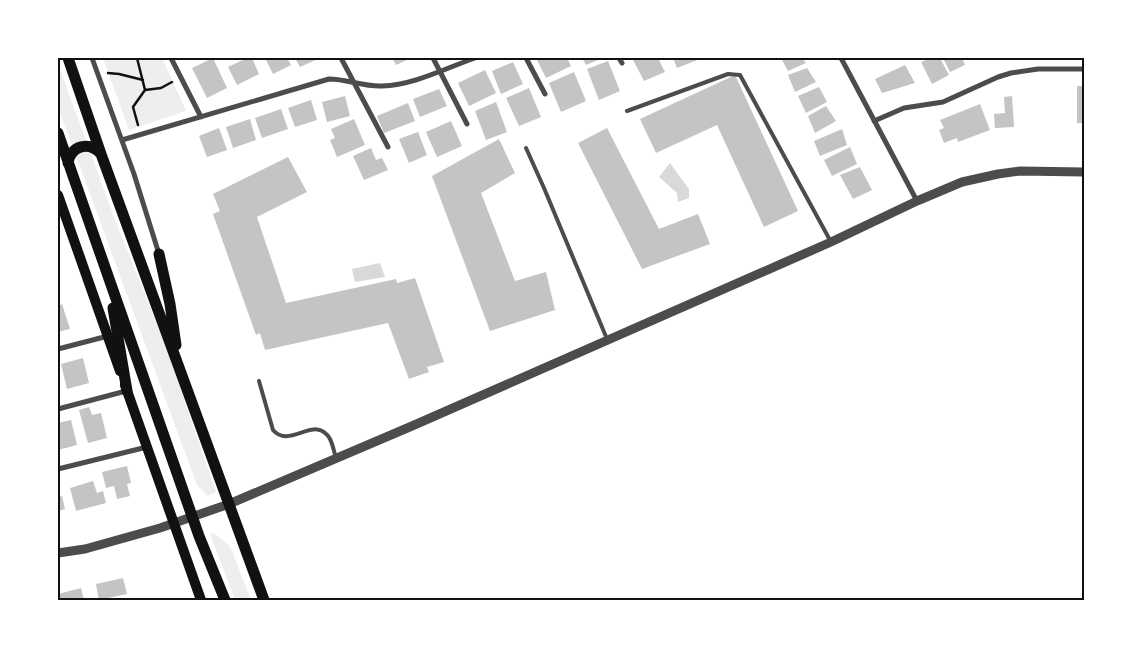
<svg xmlns="http://www.w3.org/2000/svg" width="1142" height="658" font-family="'Public Sans',sans-serif">
  <style>
    .green { fill: #eee }
    .water { fill: #d9d9d9 }
    .building { fill: #c4c4c4 }
    .lines { fill: none; stroke-linecap: round; stroke-linejoin: round }
    .path { stroke: #111; stroke-width: 2.5 }
    .service { stroke: #4c4c4c; stroke-width: 4 }
    .minor { stroke: #4c4c4c; stroke-width: 5 }
    .tertiary { stroke: #4c4c4c; stroke-width: 9 }
    .secondary { stroke: #111; stroke-width: 10 }
    .primary { stroke: #111; stroke-width: 11 }
    .neatline { fill: none; stroke: #111; stroke-width: 2 }
  </style>
  <rect width="100%" height="100%" fill="#fff"/>
  <path class="green" d="M103,58H162L186,111L129,130Z
    M58,64L114,217L165,344L216,492L208,496L197,485L58,107Z
    M214,533L230,546L251,600H235L210,534Z"/>
  <path class="water" d="M670,163L689,189V198L678,202L677,193L659,177Z
    M380,263L385,277L355,282L352,269Z"/>
  <path class="building" d="M213,58L227,88L207,98L192,68Z
    M247,58H252L259,74L237,85L228,67Z
    M265,58H287L291,65L273,74Z
    M295,58H320L300,67Z
    M392,58H411L396,65Z
    M536,58H567L571,66L546,78Z
    M582,58H603L586,65Z
    M632,58H658L665,72L644,81Z
    M673,58H699L700,59L677,68Z
    M781,58H802L806,63L788,71Z
    M931,58H940L949,75L932,84L921,62Z
    M943,58H962L965,65L950,72Z
    M608,61L620,91L599,100L587,69Z
    M513,62L523,84L501,94L492,71Z
    M905,65L915,83L882,93L875,79Z
    M807,68L816,82L795,92L788,75Z
    M485,70L496,93L469,106L458,83Z
    M574,72L586,101L561,112L549,83Z
    M735,75L798,211L764,227L717,125L656,153L640,119Z
    M1077,86H1084V123H1077Z
    M819,87L827,102L806,113L798,96Z
    M529,88L541,117L519,126L506,98Z
    M439,89L447,106L420,117L413,99Z
    M345,96L350,116L327,122L322,102Z
    M1012,96L1014,127L995,128L994,114L1005,113L1004,97Z
    M311,100L317,120L295,127L288,108Z
    M496,102L507,132L486,140L475,111Z
    M408,103L415,121L384,133L377,116Z
    M980,104L990,130L958,142L957,138L944,143L939,130L944,128L940,120Z
    M826,106L836,121L815,133L808,116Z
    M281,109L288,129L262,138L255,118Z
    M250,119L256,140L233,148L226,127Z
    M354,119L365,145L337,157L330,140L335,138L331,129Z
    M451,121L462,146L437,157L426,132Z
    M219,128L227,150L207,157L199,136Z
    M607,128L659,229L698,214L710,244L642,269L578,143Z
    M842,129L847,145L820,156L814,141Z
    M418,132L427,155L409,163L399,139Z
    M499,139L515,173L481,193L515,281L546,272L555,310L490,331L432,176Z
    M850,147L857,164L832,176L824,160Z
    M371,148L376,160L382,158L388,170L364,180L353,156Z
    M288,157L307,192L257,217L286,303L396,279L397,283L415,278L444,362L427,367L429,372L409,379L388,323L265,350L260,333L256,335L213,214L220,211L213,194Z
    M860,167L872,190L853,199L840,175Z
    M62,304L70,329L58,332V306Z
    M83,358L89,383L67,389L61,364Z
    M89,407L92,415L101,413L107,438L88,443L79,410Z
    M71,420L77,445L58,450V423Z
    M127,466L131,483L127,484L130,496L117,499L114,486L106,488L102,472Z
    M93,481L97,493L103,491L106,503L76,511L70,488Z
    M62,496L65,509L58,511V497Z
    M123,578L127,594L99,600L96,584Z
    M81,588L84,600H59L58,594Z"/>
  <g class="lines">
    <path class="path" d="M137,58L145,90L133,107L138,125
      M108,73L119,74L143,80
      M145,90L161,88L172,82"/>
    <path class="service" d="M627,111L728,74L740,75L831,242
      M526,148L544,188L607,339
      M259,381L273,430C290,450 316,413 330,439C333,445 334,452 336,458"/>
    <path class="minor" d="M92,58L134,174L159,254
      M171,58L201,117
      M341,58L388,147
      M433,58L467,124
      M526,58L545,94
      M619,58L622,63
      M841,58L917,201
      M874,121L904,108L943,102L998,77L1011,73L1038,69H1084
      M122,140L329,79C347,79 364,87 382,86C414,85 446,68 475,58
      M58,349L108,336
      M58,409L126,391
      M58,469L147,447"/>
    <path class="tertiary" d="M58,553L85,549L160,528L229,504L412,426L831,242L917,201L962,182L998,174L1020,171L1084,172"/>
    <path class="secondary" d="M58,195L120,371
      M125,385L201,600"/>
    <path class="primary" d="M68,58L101,154L264,600
      M58,133L199,536L225,600
      M68,163C71,145 89,141 101,154
      M159,254L170,304L176,345
      M113,308L127,391"/>
  </g>
  <rect width="1142" height="658" fill="none" stroke="#ffffff" stroke-width="118"/>
  <rect x="59" y="59" width="1024" height="540" class="neatline"/>
</svg>
